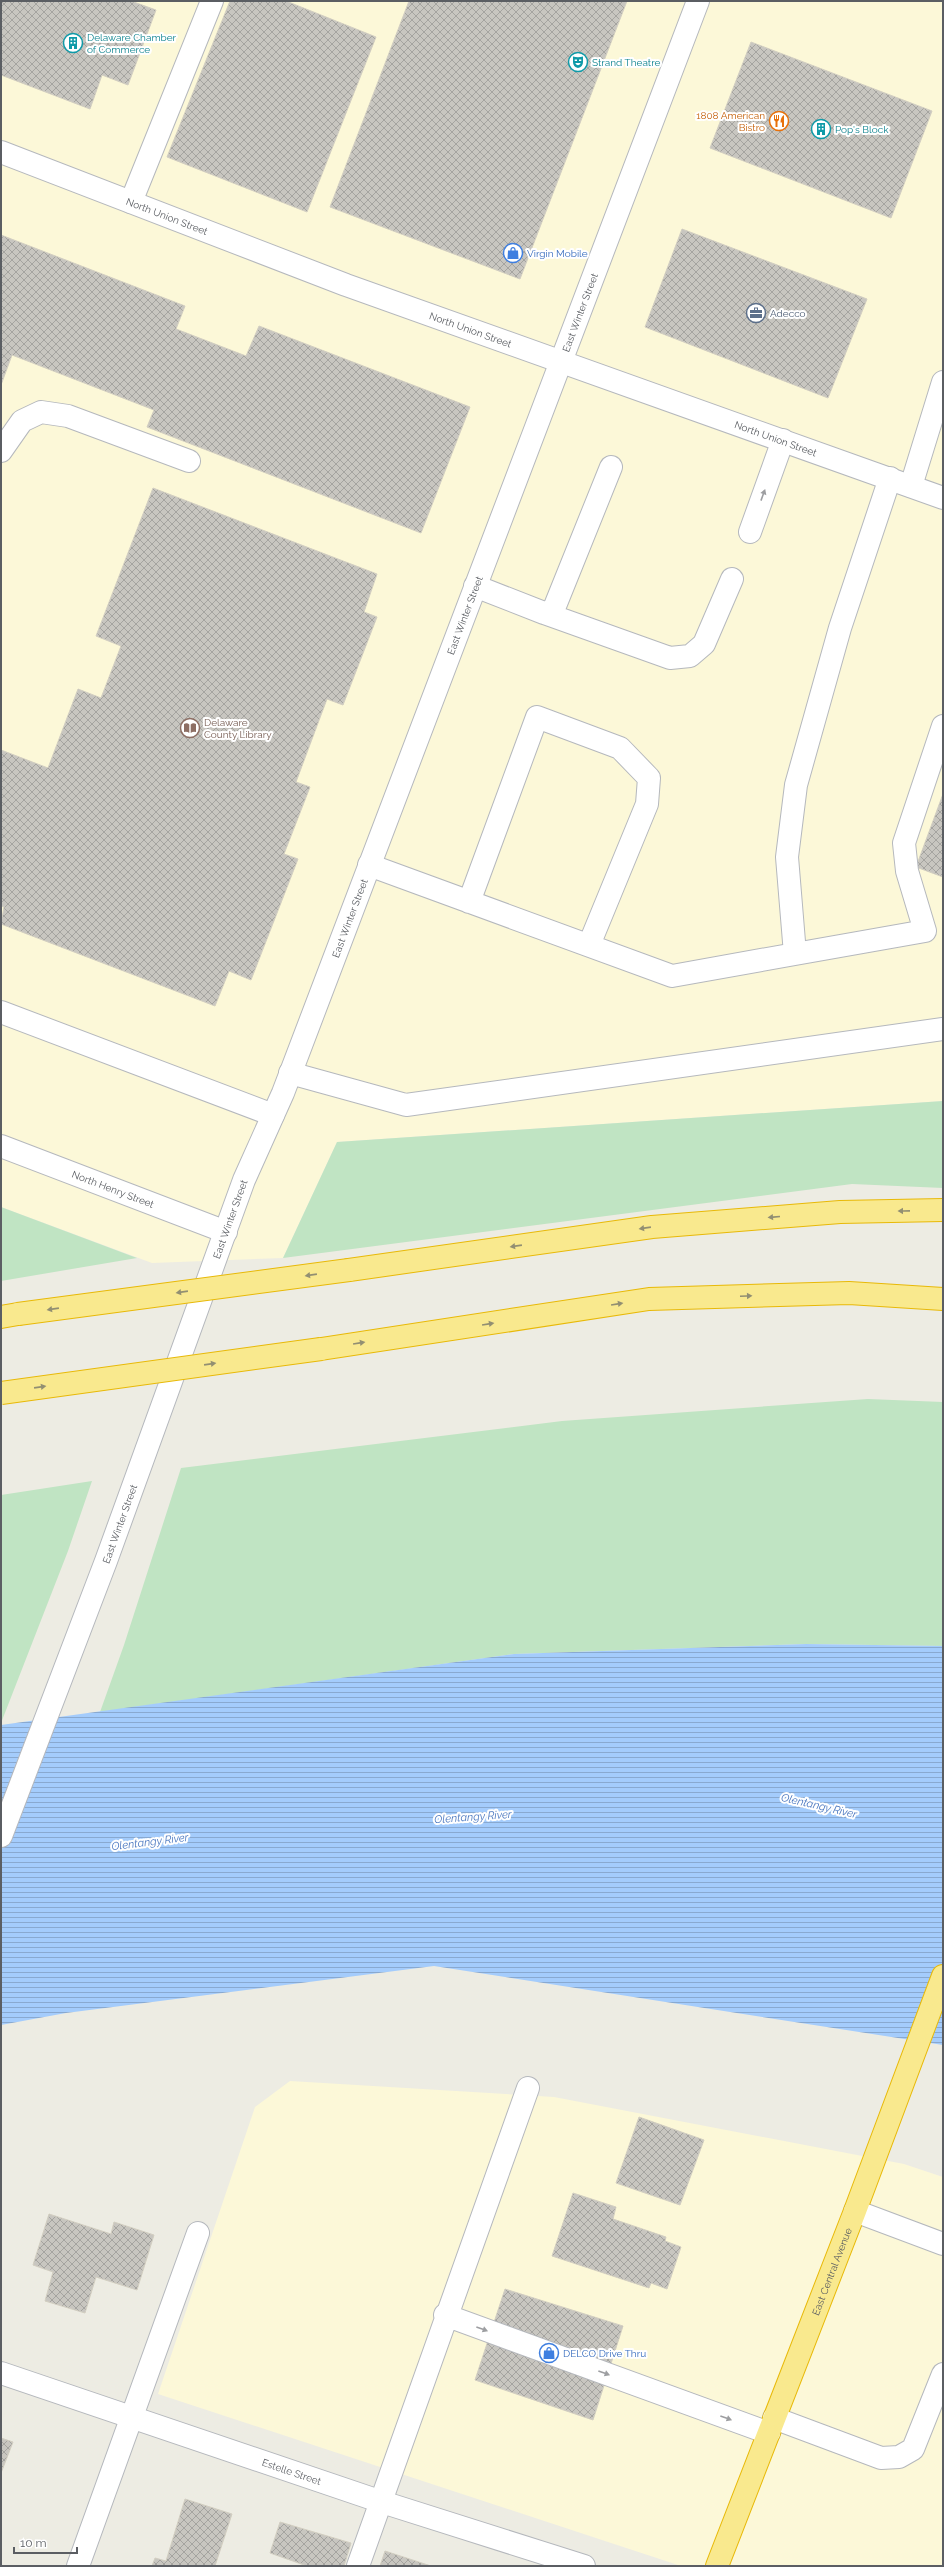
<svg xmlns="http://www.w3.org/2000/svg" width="944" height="2567" font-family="Raleway,sans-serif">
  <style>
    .commercial { fill: #fcf8d8 }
    .green { fill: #c0e4c3 }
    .water { fill: url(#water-rules) }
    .building { fill: url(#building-cross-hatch); stroke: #d2cec1 }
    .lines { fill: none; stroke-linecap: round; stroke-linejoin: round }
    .lane-casing { stroke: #b5b8bd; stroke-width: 24 }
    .street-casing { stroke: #b5b8bd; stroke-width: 24 }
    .highway-casing { stroke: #e8b908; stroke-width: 24 }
    .lane { stroke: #fff; stroke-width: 22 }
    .street { stroke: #fff; stroke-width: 22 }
    .highway { stroke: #f9e98e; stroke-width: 22 }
    .highway-bridge-casing { stroke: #e8b908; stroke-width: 24; stroke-linecap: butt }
    .highway-bridge { stroke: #f9e98e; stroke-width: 22 }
    .oneway { fill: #9d9ea1 }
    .oneway2 { fill: #928f72 }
    .labels { text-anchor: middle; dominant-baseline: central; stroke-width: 4; stroke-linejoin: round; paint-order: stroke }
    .culture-label { font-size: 10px; fill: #0d838f; stroke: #fff; text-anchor: start }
    .food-label { font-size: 10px; fill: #c56008; stroke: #fff; text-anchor: end }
    .street-label { font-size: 10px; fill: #5b5e63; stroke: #fff }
    .shop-label { font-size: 10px; fill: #366cbe; stroke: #fff; text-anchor: start }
    .service-label { font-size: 10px; fill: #4e5e75; stroke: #fff; text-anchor: start }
    .education-label { font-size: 10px; fill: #785e54; stroke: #fff; text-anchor: start }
    .water-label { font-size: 11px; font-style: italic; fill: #4775bf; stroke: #fff }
  </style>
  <defs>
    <pattern id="water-rules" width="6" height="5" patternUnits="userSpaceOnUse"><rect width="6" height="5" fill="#a4ccfc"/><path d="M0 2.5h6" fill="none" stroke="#89a9d0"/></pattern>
    <pattern id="building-cross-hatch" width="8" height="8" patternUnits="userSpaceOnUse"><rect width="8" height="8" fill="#c8c6c0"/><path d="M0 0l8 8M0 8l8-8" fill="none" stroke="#a5a4a0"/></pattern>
  </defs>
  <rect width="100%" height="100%" fill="#edece3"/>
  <path class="commercial" d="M1,1H943V1101L337,1142L283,1258L152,1263L1,1207Z
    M290,2081L554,2097L904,2164L943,2177V2566H681L158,2394L255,2107Z"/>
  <path class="green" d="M943,1101V1188L852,1184L283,1258L337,1142Z
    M1,1207L137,1258L1,1281Z
    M868,1399L943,1402V1646L806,1644L514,1654L100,1712L124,1645L181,1468L562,1421Z
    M92,1481L68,1551L1,1723V1495Z"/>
  <path class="water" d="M806,1644L943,1646V2045L434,1966L66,2013L1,2025V1725L514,1654Z"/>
  <path class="building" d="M1,1H131L156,10L128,85L102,75L90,109L1,75Z
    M230,1H286L376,37L307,212L167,157Z
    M409,1H627L520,279L330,207Z
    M751,42L932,111L891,218L710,148Z
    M682,229L867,299L828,398L645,327Z
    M1,235L185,306L176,329L246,356L259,326L470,407L421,533L147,427L154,410L12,355L1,385Z
    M153,488L377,574L364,612L377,617L343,705L327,699L296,782L310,787L284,854L298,859L251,980L229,971L215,1006L1,924L4,907L1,906V750L48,768L78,689L101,698L121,646L96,636Z
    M943,794V877L916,867Z
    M639,2117L704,2140L680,2205L616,2183Z
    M573,2193L616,2207L613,2219L666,2237L665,2241L681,2247L667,2289L651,2283L649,2288L552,2256Z
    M49,2214L111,2234L114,2222L154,2235L137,2290L96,2277L85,2313L45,2301L53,2272L33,2265Z
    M505,2289L623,2326L593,2420L475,2380Z
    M1,2438L13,2442L1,2473Z
    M185,2499L232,2514L215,2566H152L155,2558L166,2561Z
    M280,2522L351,2543L344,2566H307L270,2553Z
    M385,2551L431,2566H380Z"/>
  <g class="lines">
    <g class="lane-casing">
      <path id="lane" d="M131,202L212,1
        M1,451L22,421L41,412L68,416L189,461
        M890,478L840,628L796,785L787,857L795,954L925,931L907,871L904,843L943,726
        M911,486L943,382
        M750,532L783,440
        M475,586L544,613L553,611L611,467
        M544,613L670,658L690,656L704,644L732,579
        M369,865L672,976L795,954
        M469,902L537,717L620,748L649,778L647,804L589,945
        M1,1012L273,1115
        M290,1073L406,1105L943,1029
        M855,2211L943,2244
        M445,2315L769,2433
        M774,2418L881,2458L899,2457L913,2449L943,2374
        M78,2566L198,2233
        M358,2566L528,2088"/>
    </g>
    <g class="street-casing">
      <g id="street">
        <path id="s1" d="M1,152L346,285L943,498"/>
        <path id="s2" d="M1,1146L226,1232"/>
        <path id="s3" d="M1,1836L106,1561L244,1180L283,1093L698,1"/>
        <path id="s4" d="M1,2373L382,2502L584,2566"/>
      </g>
    </g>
    <g class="highway-casing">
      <g id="highway">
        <path d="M349,1270L652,1227L840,1212L943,1210"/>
        <path d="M1,1317L18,1314"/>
        <path d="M321,1349L649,1299L849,1293L943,1299"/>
        <path id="s5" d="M717,2566L855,2211L943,1976"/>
      </g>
    </g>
    <use href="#lane" class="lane"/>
    <use href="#street" class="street"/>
    <use href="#highway" class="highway"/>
    <g class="highway-bridge-casing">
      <path id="highway-bridge" d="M18,1314L349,1270
        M1,1393L321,1349"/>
    </g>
    <use href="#highway-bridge" class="highway-bridge"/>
  </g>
  <defs><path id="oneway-solid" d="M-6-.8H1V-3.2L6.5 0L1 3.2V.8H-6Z"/></defs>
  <g class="oneway">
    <use href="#oneway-solid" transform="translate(763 495) rotate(-70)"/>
    <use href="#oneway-solid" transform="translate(482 2329) rotate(20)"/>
    <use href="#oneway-solid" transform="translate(604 2373) rotate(20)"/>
    <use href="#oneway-solid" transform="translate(726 2418) rotate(20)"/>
  </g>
  <g class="oneway2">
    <use href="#oneway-solid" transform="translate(904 1211) rotate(179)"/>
    <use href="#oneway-solid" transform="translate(774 1217) rotate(175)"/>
    <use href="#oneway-solid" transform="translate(645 1228) rotate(172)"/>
    <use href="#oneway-solid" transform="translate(516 1246) rotate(172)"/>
    <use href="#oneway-solid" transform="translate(311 1275) rotate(172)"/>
    <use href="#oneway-solid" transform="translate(182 1292) rotate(172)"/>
    <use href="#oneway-solid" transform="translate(746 1296) rotate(-2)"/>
    <use href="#oneway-solid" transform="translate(617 1304) rotate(-9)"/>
    <use href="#oneway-solid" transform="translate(53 1309) rotate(172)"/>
    <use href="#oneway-solid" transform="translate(488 1324) rotate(-9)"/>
    <use href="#oneway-solid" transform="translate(359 1343) rotate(-9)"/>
    <use href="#oneway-solid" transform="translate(210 1364) rotate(-8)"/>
    <use href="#oneway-solid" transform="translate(40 1387) rotate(-8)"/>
  </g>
  <defs>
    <g id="building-ring" transform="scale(1)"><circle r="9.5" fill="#fff" stroke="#0f9aa8" stroke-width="1.5"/><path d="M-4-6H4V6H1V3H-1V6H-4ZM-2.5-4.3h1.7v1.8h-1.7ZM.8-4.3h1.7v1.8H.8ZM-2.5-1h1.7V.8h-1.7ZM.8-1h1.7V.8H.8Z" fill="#0f9aa8"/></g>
    <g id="theatre-ring" transform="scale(1)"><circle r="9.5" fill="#fff" stroke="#0f9aa8" stroke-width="1.5"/><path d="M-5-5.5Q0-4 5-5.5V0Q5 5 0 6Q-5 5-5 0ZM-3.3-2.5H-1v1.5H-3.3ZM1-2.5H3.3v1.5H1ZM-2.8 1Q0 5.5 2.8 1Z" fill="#0f9aa8"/></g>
    <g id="restaurant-ring" transform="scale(1)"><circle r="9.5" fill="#fff" stroke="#e8710a" stroke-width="1.5"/><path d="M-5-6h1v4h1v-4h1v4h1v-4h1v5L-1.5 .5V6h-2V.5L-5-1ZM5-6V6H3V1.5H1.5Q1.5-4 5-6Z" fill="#e8710a"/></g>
    <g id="shop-ring" transform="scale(1)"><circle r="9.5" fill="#fff" stroke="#3f7fe0" stroke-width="1.5"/><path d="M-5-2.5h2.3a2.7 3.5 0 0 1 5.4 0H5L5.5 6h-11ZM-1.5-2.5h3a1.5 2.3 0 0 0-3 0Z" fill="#3f7fe0"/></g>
    <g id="office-ring" transform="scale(1)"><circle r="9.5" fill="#fff" stroke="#5c6f8a" stroke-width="1.5"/><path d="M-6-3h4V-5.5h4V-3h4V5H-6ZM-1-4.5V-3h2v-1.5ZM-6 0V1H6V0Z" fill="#5c6f8a"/></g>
    <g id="library-ring" transform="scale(1)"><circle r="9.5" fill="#fff" stroke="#8d6e63" stroke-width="1.5"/><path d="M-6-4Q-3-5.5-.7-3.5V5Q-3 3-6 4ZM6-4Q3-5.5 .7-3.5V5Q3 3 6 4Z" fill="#8d6e63"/></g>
  </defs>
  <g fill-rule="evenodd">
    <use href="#building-ring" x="73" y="43"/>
    <use href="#theatre-ring" x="578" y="62"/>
    <use href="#restaurant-ring" x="779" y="121"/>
    <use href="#building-ring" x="821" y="129"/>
    <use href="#shop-ring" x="513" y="253"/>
    <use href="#office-ring" x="756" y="313"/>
    <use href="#library-ring" x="190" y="728"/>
    <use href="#shop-ring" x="549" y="2353"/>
  </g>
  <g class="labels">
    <g class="culture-label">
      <text x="87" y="37">Delaware Chamber<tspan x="87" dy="12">of Commerce</tspan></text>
      <text x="592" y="62">Strand Theatre</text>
      <text x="835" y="129">Pop's Block</text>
    </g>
    <g class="food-label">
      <text x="765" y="115">1808 American<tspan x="765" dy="12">Bistro</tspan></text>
    </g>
    <g class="street-label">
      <text stroke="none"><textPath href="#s1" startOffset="178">North Union Street</textPath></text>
      <text stroke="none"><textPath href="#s3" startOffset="1630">East Winter Street</textPath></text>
      <text stroke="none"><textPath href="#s1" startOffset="502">North Union Street</textPath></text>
      <text stroke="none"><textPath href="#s1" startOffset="826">North Union Street</textPath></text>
      <text stroke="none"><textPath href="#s3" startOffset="1306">East Winter Street</textPath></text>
      <text stroke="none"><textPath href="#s3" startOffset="982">East Winter Street</textPath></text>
      <text stroke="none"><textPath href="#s2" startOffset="120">North Henry Street</textPath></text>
      <text stroke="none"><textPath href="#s3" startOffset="658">East Winter Street</textPath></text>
      <text stroke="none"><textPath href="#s3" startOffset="334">East Winter Street</textPath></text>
      <text stroke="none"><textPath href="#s5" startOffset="316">East Central Avenue</textPath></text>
      <text stroke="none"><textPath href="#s4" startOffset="307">Estelle Street</textPath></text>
    </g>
    <g class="shop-label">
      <text x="527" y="253">Virgin Mobile</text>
      <text x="563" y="2353">DELCO Drive Thru</text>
    </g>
    <g class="service-label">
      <text x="770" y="313">Adecco</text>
    </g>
    <g class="education-label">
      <text x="204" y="722">Delaware<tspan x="204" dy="12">County Library</tspan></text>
    </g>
    <g class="water-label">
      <text transform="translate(819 1806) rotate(13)">Olentangy River</text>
      <text transform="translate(473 1817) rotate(-4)">Olentangy River</text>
      <text transform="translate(150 1842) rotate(-7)">Olentangy River</text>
    </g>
  </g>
  <rect width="944" height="2567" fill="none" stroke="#5b5e63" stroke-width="4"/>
  <path d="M14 2547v6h63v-6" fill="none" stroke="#5b5e63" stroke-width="2"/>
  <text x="20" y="2547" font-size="12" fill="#5b5e63" stroke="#ffffff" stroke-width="3" paint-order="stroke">10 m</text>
</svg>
